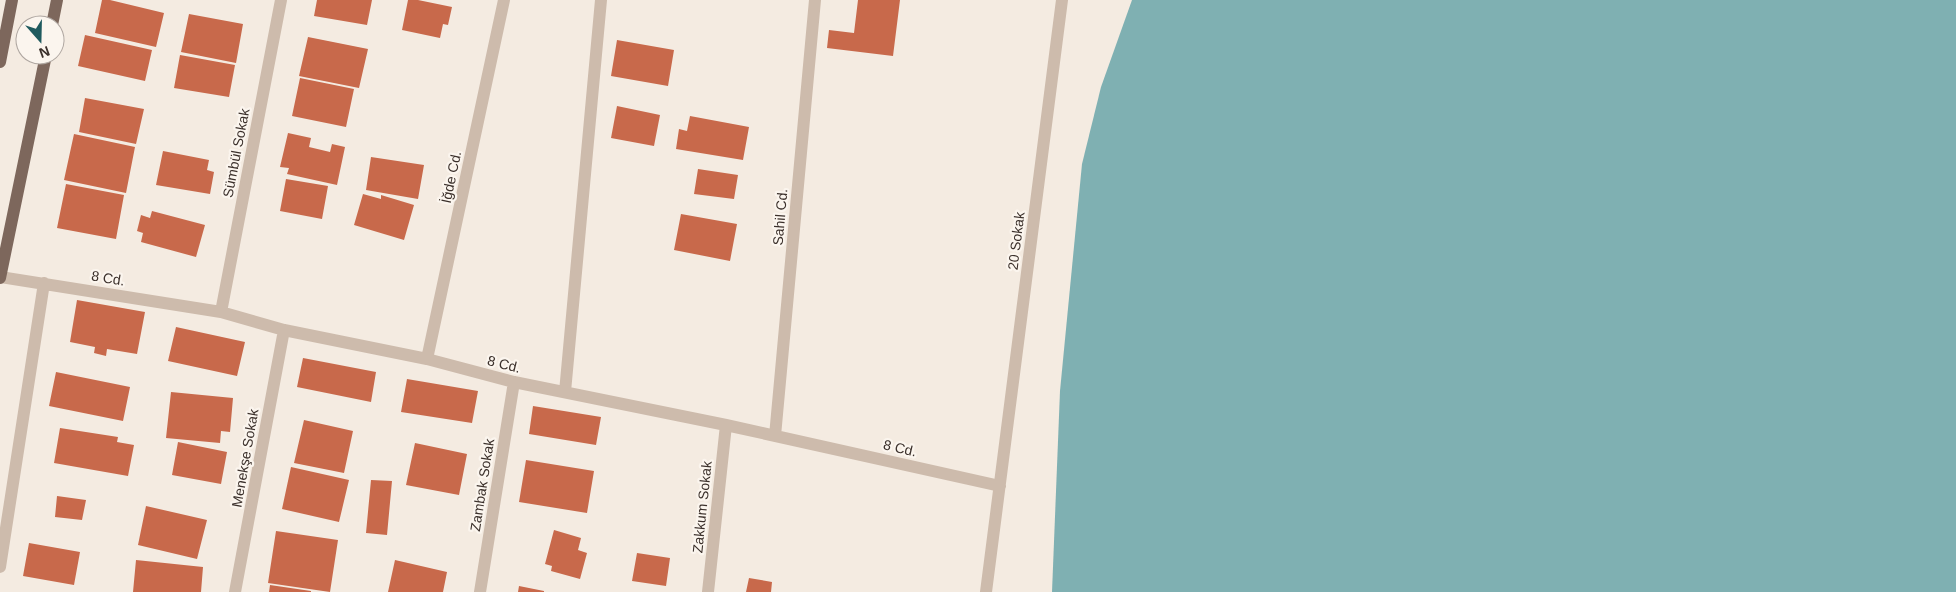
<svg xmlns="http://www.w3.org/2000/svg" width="1956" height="592" font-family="Helvetica,sans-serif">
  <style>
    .water { fill: #7fb0b2 }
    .building { fill: #c8694b }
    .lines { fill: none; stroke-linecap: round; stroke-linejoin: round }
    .minor { stroke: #cdbbac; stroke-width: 12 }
    .major { stroke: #7d675c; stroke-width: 12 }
    .labels { text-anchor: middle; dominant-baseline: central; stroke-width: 4.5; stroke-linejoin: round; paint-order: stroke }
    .street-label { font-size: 14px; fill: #3b302b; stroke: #fbf5ee }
  </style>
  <rect width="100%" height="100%" fill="#f4ebe1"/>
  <path class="water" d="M1132,0H1956V592H1052L1060,391L1082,164L1101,87Z"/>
  <path class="building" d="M102,0H110L164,13L156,47L95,33Z
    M317,0H372L367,25L314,16Z
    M408,0H418L452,7L448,25L443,24L440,38L402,30Z
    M858,0H900L893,56L827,48L829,30L854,33Z
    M189,14L243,24L236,63L181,52Z
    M85,35L152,50L145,81L78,66Z
    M308,37L368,49L359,88L299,76Z
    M617,40L674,50L668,86L611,76Z
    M180,55L235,65L229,97L174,88Z
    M300,78L354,89L346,127L292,116Z
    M85,98L144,109L136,144L79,132Z
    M617,106L660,115L654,146L611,138Z
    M690,116L749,127L743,160L676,149L679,129L687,131Z
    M288,133L311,138L309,147L330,152L332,144L345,147L337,185L287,174L289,168L280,167Z
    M74,134L135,147L126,193L64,180Z
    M163,151L209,160L207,170L214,172L210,194L156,185Z
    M371,157L424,165L418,199L366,190Z
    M698,169L738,175L734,199L694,194Z
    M286,179L328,186L322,219L280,211Z
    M66,184L124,195L116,239L57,228Z
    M363,194L381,199V195L414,205L404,240L354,225Z
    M152,211L205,225L196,257L141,242L143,233L137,231L141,215L150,218Z
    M681,214L737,224L730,261L674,250Z
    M77,300L145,312L137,354L107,349L106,356L94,353L95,347L70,342Z
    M176,327L245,342L237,376L168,361Z
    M303,358L376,372L371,402L297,387Z
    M56,372L130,387L123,421L49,406Z
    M407,379L478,391L472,423L401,412Z
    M171,392L233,398L230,432L221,431L220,443L166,438Z
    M533,406L601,417L596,445L529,434Z
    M304,420L353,431L344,473L294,463Z
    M60,428L118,437L117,442L134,445L128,476L54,463Z
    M178,442L227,452L221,484L172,475Z
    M415,443L467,454L459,495L406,485Z
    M526,460L594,471L587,513L519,502Z
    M291,467L349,480L339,522L282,509Z
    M371,480L392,481L387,535L366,533Z
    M57,496L86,500L82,520L55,517Z
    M146,506L207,520L197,559L138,545Z
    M554,530L581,538L578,550L587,553L580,579L551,571L552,566L545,564Z
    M276,531L338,540L330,592L268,583Z
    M29,543L80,552L74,585L23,576Z
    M637,553L670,558L666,586L632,581Z
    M136,560L203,567L201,592H133Z
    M395,560L447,572L443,592H388Z
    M749,578L772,582L771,592H746Z
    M270,585L311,591V592H269Z
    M519,586L544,591V592H518Z"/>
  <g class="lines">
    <path class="minor" d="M0,277L221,312L284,330L427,359L514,382L726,425L1000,486
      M221,312L281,0
      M427,359L504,0
      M565,392L601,0
      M775,436L815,0
      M0,567L44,283
      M235,592L284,330
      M480,592L514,382
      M708,592L726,425
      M986,592L1062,0"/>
    <path class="major" d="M52,25L57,0
      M0,62L12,0
      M0,278L46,55"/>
  </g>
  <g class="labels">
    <g class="street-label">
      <text transform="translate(236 153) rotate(-79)">Sümbül Sokak</text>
      <text transform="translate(451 177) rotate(-78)">İğde Cd.</text>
      <text transform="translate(780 217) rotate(-85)">Sahil Cd.</text>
      <text transform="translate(1016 241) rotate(-83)">20 Sokak</text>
      <text transform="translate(108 278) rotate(9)">8 Cd.</text>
      <text transform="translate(504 364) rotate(14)">8 Cd.</text>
      <text transform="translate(900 448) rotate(13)">8 Cd.</text>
      <text transform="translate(245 458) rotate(-80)">Menekşe Sokak</text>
      <text transform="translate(482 485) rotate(-81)">Zambak Sokak</text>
      <text transform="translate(702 507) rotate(-84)">Zakkum Sokak</text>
    </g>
  </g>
  <g transform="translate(40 40) rotate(160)"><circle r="24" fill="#fbf5ee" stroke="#aea6a0"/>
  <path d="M0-4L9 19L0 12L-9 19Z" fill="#1f5a5e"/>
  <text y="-8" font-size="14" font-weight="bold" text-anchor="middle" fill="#3b302b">N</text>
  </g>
</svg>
